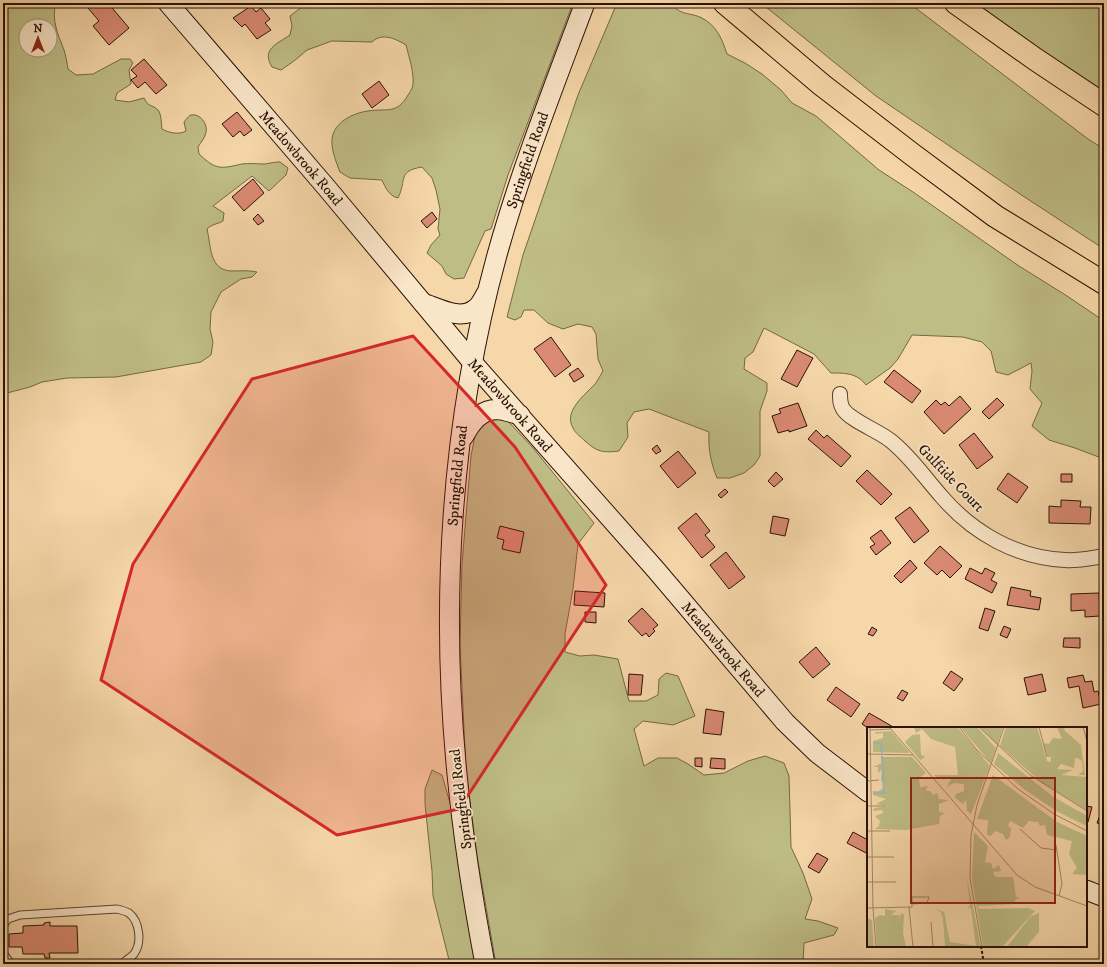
<svg xmlns="http://www.w3.org/2000/svg" width="1107" height="967" font-family="'IM FELL DW Pica',serif">
  <style>
    .green { fill: #bfbd86; stroke: #746746; fill-rule: evenodd }
    .building { fill: #da8a73; stroke: #291105 }
    .lines { fill: none; stroke-linecap: round; stroke-linejoin: round }
    .lane-casing { stroke: #5c422e; stroke-width: 9 }
    .street-casing { stroke: #5c422e; stroke-width: 16 }
    .secondary-casing { stroke: #291105; stroke-width: 21 }
    .highway-casing { stroke: #291105; stroke-width: 24 }
    .path { stroke: #291105; stroke-width: 2; stroke-dasharray: 3 2; stroke-linecap: butt }
    .lane { stroke: #f9e5c7; stroke-width: 7 }
    .street { stroke: #f9e5c7; stroke-width: 14 }
    .secondary { stroke: #f9e5c7; stroke-width: 19 }
    .highway { stroke: #f6d7a9; stroke-width: 22 }
    .marked { fill: #d62828; fill-opacity: 0.2; stroke: #d62828; stroke-width: 3; stroke-linejoin: round }
    .labels { text-anchor: middle; dominant-baseline: central; stroke-width: 3.5; stroke-linejoin: round; paint-order: stroke }
    .street-label { font-size: 15px; fill: #291105; stroke: #f9e5c7 }
    .inset-river { fill: none; stroke: #9fb8b1; stroke-width: 2 }
    .inset-road { fill: none; stroke: #a48867; stroke-width: 1 }
    .view { fill: #8f2418; fill-opacity: 0.15; stroke: #8f2418; stroke-width: 2 }
    .inset-edge { fill: none; stroke: #291105; stroke-width: 2 }
  </style>
  <rect width="100%" height="100%" fill="#f6d7a9"/>
  <filter id="stains"><feTurbulence type="fractalNoise" baseFrequency=".005" numOctaves="4"/><feColorMatrix values="0 0 0 0 .2 0 0 0 0 .09 0 0 0 0 .02 0 0 0 .5 -.17"/></filter>
  <radialGradient id="worn" r=".72"><stop offset=".6" stop-color="#630" stop-opacity="0"/><stop offset="1" stop-color="#630" stop-opacity=".3"/></radialGradient>
  <path class="green" d="M3,3H56C51,20 58,34 64,50C66,56 67,63 68,69L76,75L93,74L121,59H130L133,63L129,70L131,84L117,93L115,100L129,102L144,98C149,108 152,104 158,110C162,115 161,124 162,129C169,133 179,135 186,131L184,122C186,120 188,116 191,115C200,113 208,124 206,132C205,138 201,142 198,147L199,154C216,170 220,169 242,164C249,163 257,164 265,164C270,163 275,162 280,162L288,168L286,175L269,191L252,176L213,206L224,213L223,221C218,224 212,224 207,229C211,245 209,270 231,271C241,271 247,270 257,272L252,277L241,279L221,292L211,312L210,329L213,342L211,355L201,362L116,377L67,378L42,382L30,387L3,394ZM26,26H50V50H26Z
    M307,3H573L508,175L491,229L485,231L464,278L454,279L446,274L442,266L427,253L431,245L440,235L438,229L440,209L436,190L432,178L422,167C397,171 407,180 398,198C389,196 385,187 382,180L350,178L340,172C336,162 331,149 332,139C334,122 353,113 368,111C386,108 397,115 408,95C410,92 413,88 413,84C414,72 409,57 406,45C396,39 382,32 372,42L332,41L307,50L294,61L281,70L272,67C261,49 277,44 290,35L292,26L290,16Z
    M617,3H671C680,16 690,12 702,18C717,26 722,39 727,54L745,63L762,74L781,90L792,103L816,116L879,170L913,192L1019,266L1067,296L1104,321V459L1075,448L1049,440L1032,426L1042,403L1030,389L1032,371L1031,363L1008,375L996,372L991,351L982,342L963,337L912,335L898,359L890,368L866,385C857,373 845,373 831,373L814,354L764,328L753,352L745,358L744,369L767,383V391L760,411V456L754,465L744,473L730,478H717C711,463 708,449 709,432L649,409L634,412L627,423L628,437L619,451C603,453 597,452 585,441C581,437 575,433 573,428C563,411 585,395 595,384C598,380 600,376 603,371L598,359L596,334L592,327L578,324L563,329L548,323L534,310H524L521,317L515,320L507,317L523,255L578,95Z
    M761,3H909L1088,139L1104,149V249L1020,194L876,96Z
    M968,3H1104V97Z
    M486,416L506,419L533,448L594,523L578,544L573,589L565,634V652L580,656L594,655L618,659L629,701H646L658,695L659,679L666,673L678,676L695,716L673,725L643,721L634,729L644,766L658,758H677L688,764L704,775L724,773L748,761L765,756L784,763L789,776L791,847L803,873L812,899L805,919L818,921L838,928L834,935L804,943L803,964H496L477,856L466,771L460,645L462,564L471,456L477,425Z
    M432,770L442,775L452,810L477,964H450L433,896L432,871L425,804V789Z"/>
  <path class="building" d="M94,3H108L129,28L109,45L93,26L99,21L88,8Z
    M191,3H202L195,8Z
    M251,6L256,12L261,8L270,19L265,23L271,30L257,39L245,24L242,27L233,18Z
    M144,59L167,85L156,94L145,82L138,88L131,80L137,76L131,70Z
    M379,81L389,95L372,108L362,94Z
    M237,112L252,130L244,136L240,131L233,137L222,124Z
    M253,179L264,193L244,211L232,197Z
    M432,212L437,219L427,228L421,221Z
    M258,214L264,221L258,225L253,219Z
    M551,337L571,365L555,377L534,349Z
    M797,350L813,358L797,387L781,379Z
    M578,368L584,376L574,382L569,374Z
    M894,370L921,391L912,403L884,382Z
    M960,396L971,409L944,434L924,412L936,400L941,405L945,402L949,406Z
    M997,398L1004,405L989,419L982,412Z
    M798,403L807,426L789,432V430L778,433L772,416L781,413L779,409Z
    M816,430L824,438L827,435L851,456L841,467L808,439Z
    M974,433L993,457L977,469L959,445Z
    M657,445L661,451L656,454L652,449Z
    M678,451L696,473L678,488L660,466Z
    M867,470L892,494L881,505L856,481Z
    M776,472L783,479L774,487L768,481Z
    M1008,473L1028,487L1017,503L997,489Z
    M1061,474H1072V482H1061Z
    M725,489L728,492L721,498L718,495Z
    M1061,500L1081,501L1080,507H1091L1090,524L1049,523V506L1061,507Z
    M910,507L929,531L914,543L895,518Z
    M696,513L710,531L705,535L715,547L702,558L678,528Z
    M773,516L789,519L785,536L770,533Z
    M500,526L524,532L520,553L502,549L504,540L497,538Z
    M881,530L891,543L876,555L870,547L875,544L870,538Z
    M940,546L962,566L950,578L942,570L937,575L924,563Z
    M726,552L745,577L729,589L710,565Z
    M910,560L917,568L901,583L894,576Z
    M970,568L982,574L985,568L995,573L991,580L997,583L992,593L965,579Z
    M1011,587L1031,591L1030,596L1041,598L1039,610L1007,605Z
    M575,591L605,593L604,607L574,605Z
    M1099,593L1100,616L1085,617V610L1071,611V594Z
    M642,608L658,625L653,629L655,631L649,637L646,633L642,636L628,621Z
    M985,608L995,611L988,631L979,628Z
    M585,612H596V623L585,622Z
    M1004,626L1011,629L1007,638L1000,635Z
    M872,627L877,630L873,636L868,634Z
    M1064,638H1080V648L1063,647Z
    M816,647L830,664L813,678L799,662Z
    M951,671L963,679L954,691L943,683Z
    M629,674L643,675L641,695H628Z
    M1042,674L1046,691L1028,695L1024,678Z
    M1083,675L1085,682L1092,681L1094,692L1098,691L1101,704L1083,708L1079,686L1069,688L1067,678Z
    M836,687L860,704L851,717L827,700Z
    M902,690L908,693L903,701L897,698Z
    M706,709L724,712L721,735L703,733Z
    M869,713L895,728H868L862,724Z
    M695,758H702V767L695,766Z
    M711,758L725,759V769L710,768Z
    M1086,806L1092,807L1088,822L1086,821Z
    M1102,810H1104V825L1097,823Z
    M853,832L868,840V854L847,843Z
    M817,853L828,859L819,873L808,867Z
    M50,922V926H77L78,953H49L50,958H45L44,954H23L22,947H9V934L23,933V926L44,925V923Z"/>
  <g class="lines">
    <g class="lane-casing">
      <path id="lane" d="M3,925L8,919L20,915L117,909C121,910 125,911 129,913C140,922 142,943 134,954C130,958 125,961 121,964
        M3,953L11,964"/>
    </g>
    <g class="street-casing">
      <path id="street" d="M840,394C840,400 840,404 843,409C851,421 879,431 891,441C911,457 925,478 942,497C973,533 1017,558 1065,560C1078,561 1091,558 1104,556"/>
    </g>
    <g class="secondary-casing">
      <g id="secondary">
        <path id="s1" d="M168,3L326,187L473,363L656,570L785,722L817,753L868,792"/>
        <path d="M423,303C438,308 461,321 475,309C480,306 483,299 486,294"/>
        <path d="M464,436C471,422 482,407 501,410C507,411 513,413 520,415"/>
        <path d="M1086,890L1104,897"/>
        <path id="s2" d="M485,964C473,901 463,837 457,774C440,601 451,422 497,255C521,169 554,86 585,3"/>
      </g>
    </g>
    <g class="highway-casing">
      <path id="highway" d="M725,3L822,85L913,155L995,216L1104,283
        M956,3L1035,59L1104,105"/>
    </g>
    <path class="path" d="M981,946L984,964"/>
    <use href="#lane" class="lane"/>
    <use href="#street" class="street"/>
    <use href="#secondary" class="secondary"/>
    <use href="#highway" class="highway"/>
  </g>
  <path class="marked" d="M413,336L515,447L606,585L459,809L337,835L101,680L133,564L252,379Z"/>
  <g class="labels">
    <g class="street-label">
      <text stroke="none"><textPath href="#s1" startOffset="204">Meadowbrook Road</textPath></text>
      <text stroke="none"><textPath href="#s2" startOffset="815">Springfield Road</textPath></text>
      <text stroke="none"><textPath href="#s1" startOffset="528">Meadowbrook Road</textPath></text>
      <text stroke="none"><textPath href="#s2" startOffset="491">Springfield Road</textPath></text>
      <text transform="translate(951 478) rotate(46)">Gulftide Court</text>
      <text stroke="none"><textPath href="#s1" startOffset="852">Meadowbrook Road</textPath></text>
      <text transform="translate(461 799) rotate(-97)">Springfield Road</text>
    </g>
  </g>
  <g transform="translate(867 727)">
    <rect width="220" height="220" fill="#f6d7a9"/>
    <path d="M47,0H90L123,39L104,87L100,84L99,73L96,77L88,71L89,67L97,64V57L87,56L80,60L85,50L71,51L67,48H91L88,20L64,12L55,2L49,6ZM93,0H110L129,21L124,36ZM113,0H136L130,18ZM139,0H170L180,34L184,35V30H181L176,16L182,17L186,11L195,12L190,0H198L197,3L214,18L218,48H211L216,44L215,34L210,31H208L207,41L194,37L190,42L206,43L194,48L220,50V83L175,56L133,19ZM24,4L42,25L41,26L6,25V14L16,11V6L9,7L8,5ZM53,7L54,28L58,30L53,33L38,15L45,8ZM131,26L185,69L220,89V99L191,85L158,63L127,37ZM16,30H45L59,46L52,51L53,60L61,59L59,64H63L66,68L70,66L72,72L82,73L72,77V85L78,86L73,89L72,97L39,103L8,102L12,99L13,94L8,89L16,86L15,83L6,84L7,81L21,79L9,77L19,72L6,68V64H12L18,60L14,53L15,42L11,46V40H6L15,36ZM126,48L190,95L220,109V148L205,147L210,141L202,127L205,114L180,108L178,98L173,99L171,95L162,94L156,101L143,94L141,99L144,101L143,110L139,113L136,107L128,104L124,109L120,108L121,93L110,92ZM107,105L121,119L118,135L124,136L126,142L132,138L134,144L126,145L128,150H146L149,170L153,171L148,173V177L111,179L112,182L161,181L168,184L135,220H116L105,151ZM100,151L114,220H78L76,192L74,185L68,182L77,185L83,215L109,219L104,181H101L103,178ZM18,182L29,184L24,188H32V192L34,186L37,188L36,206L39,220H10L8,191L13,188L18,189ZM172,186V205L159,220H140L163,190ZM0,191L5,193L7,220H0Z" fill="#bfbd86"/>
    <path class="inset-river" d="M6,16H14L15,26M6,66H17L15,29"/>
    <path class="inset-road" d="M3,0L6,181L9,220M22,0L150,148L168,160L220,179M92,0L109,22L151,62L187,87L220,104M112,0L163,48L220,84M172,0L180,30M216,0L220,14M3,3L24,2M0,27L46,28M0,54L12,53M0,79H19M153,102L174,121L190,123M0,104H23M189,118L195,157L192,169M0,130H27M0,155H29M42,180L46,220M0,181L45,180V170H62L60,176L46,177M64,195L66,220M115,220L103,151L104,108L110,78L137,0"/>
    <path class="view" d="M44,51H188V176H44Z"/>
    <rect width="220" height="220" class="inset-edge"/>
  </g>
  <rect width="1107" height="967" fill="none" stroke="#f6d7a9" stroke-width="16"/>
  <rect x="4" y="4" width="1099" height="959" fill="none" stroke="#291105" stroke-width="2"/>
  <rect x="8" y="8" width="1091" height="951" fill="none" stroke="#291105"/>
  <g transform="translate(38 38)"><circle r="19" fill="#f9e5c7" stroke="#a69079"/>
  <path d="M0-3L7 15L0 10L-7 15Z" fill="#8f2418"/>
  <text y="-6" font-size="11" font-weight="bold" text-anchor="middle" fill="#291105">N</text>
  </g>
  <rect width="100%" height="100%" filter="url(#stains)"/>
  <rect width="100%" height="100%" fill="url(#worn)"/>
</svg>
